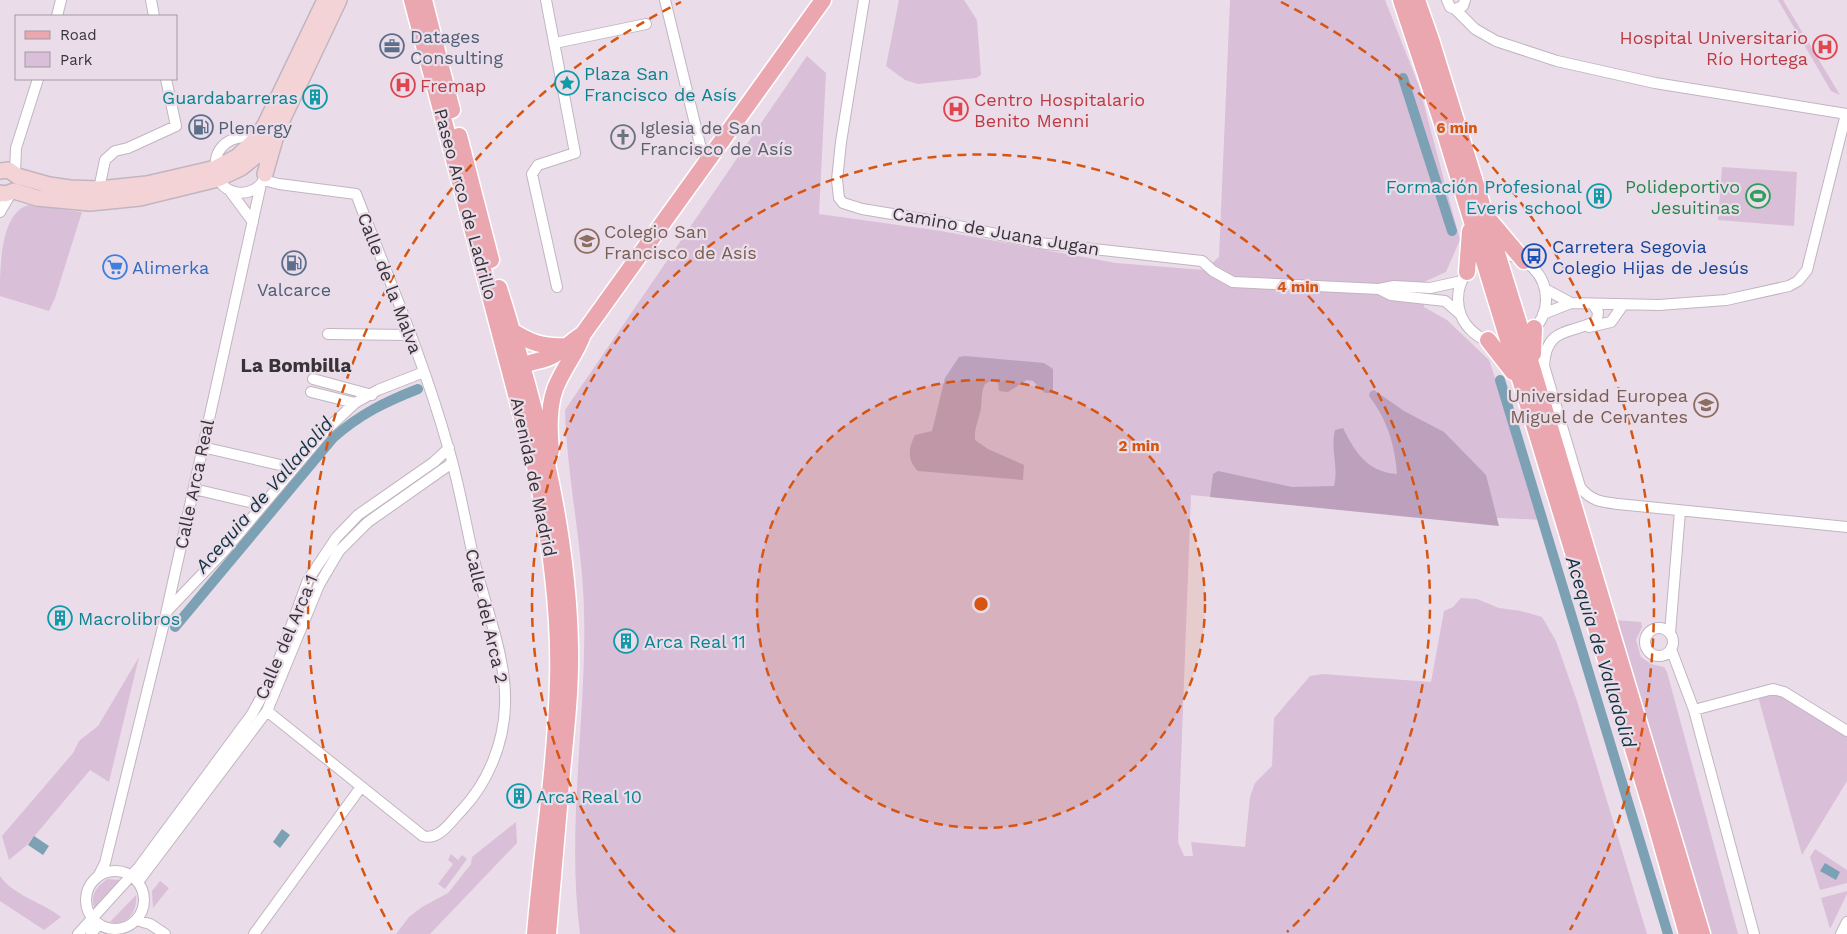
<svg xmlns="http://www.w3.org/2000/svg" width="1847" height="934" font-family="'Work Sans',sans-serif">
  <style>
    .green { fill: #d9bfd8 }
    .forest { fill: #bda1bc }
    .water { fill: #7ca1b4 }
    .lines { fill: none; stroke-linecap: round; stroke-linejoin: round }
    .canal { stroke: #7ca1b4; stroke-width: 10 }
    .street-casing { stroke: #c1b5c0; stroke-width: 12 }
    .secondary-casing { stroke: #c1b5c0; stroke-width: 18 }
    .primary-casing { stroke: #fff; stroke-width: 19 }
    .street { stroke: #fff; stroke-width: 10 }
    .secondary { stroke: #f4d3d7; stroke-width: 15 }
    .primary { stroke: #eaa7af; stroke-width: 16 }
    .ring { fill: none; stroke: #d65510; stroke-width: 2.5; stroke-dasharray: 9 6 }
    .labels { text-anchor: middle; dominant-baseline: central; stroke-width: 4.5; stroke-linejoin: round; paint-order: stroke }
    .service-label { font-size: 18px; fill: #4e5e75; stroke: #eadde9; text-anchor: start }
    .health-label { font-size: 18px; fill: #be3a42; stroke: #eadde9; text-anchor: start }
    .culture-label { font-size: 18px; fill: #0d838f; stroke: #eadde9; text-anchor: start }
    .worship-label { font-size: 18px; fill: #5b616d; stroke: #eadde9; text-anchor: start }
    .leisure-label { font-size: 18px; fill: #27864d; stroke: #eadde9; text-anchor: end }
    .street-label { font-size: 18px; fill: #383338; stroke: #eadde9 }
    .education-label { font-size: 18px; fill: #785e54; stroke: #eadde9; text-anchor: start }
    .transit-label { font-size: 18px; fill: #164399; stroke: #eadde9; text-anchor: start }
    .shop-label { font-size: 18px; fill: #366cbe; stroke: #eadde9; text-anchor: start }
    .neighbourhood-label { font-size: 19px; font-weight: bold; fill: #383338; stroke: #eadde9 }
    .water-label { font-size: 19px; font-style: italic; fill: #103140; stroke: #eadde9 }
    .centre { fill: #d65510; stroke: #eadde9; stroke-width: 2.5 }
    .ring-label { font-size: 15px; text-anchor: middle; font-weight: bold; fill: #d65510; stroke: #eadde9; stroke-width: 4.5; stroke-linejoin: round; paint-order: stroke }
  </style>
  <rect width="100%" height="100%" fill="#eadde9"/>
  <path class="green" d="M899,0H964L977,20L981,75L976,78L918,84L905,80L886,66Z
    M1230,0H1385L1419,86L1460,240L1446,272L1424,282V307L1447,320L1489,360L1544,520L1367,512L1191,495L1178,842L1184,856H1193L1191,842L1245,847L1250,797L1255,783L1272,766L1274,718L1310,676L1322,674L1431,682L1444,611L1453,607L1461,598L1477,599L1499,608L1521,611L1542,617L1556,641L1577,701L1647,934H580C566,826 587,717 584,609C582,542 567,477 565,410L807,56L826,73L819,214L941,231L1116,263L1204,270L1219,257Z
    M1778,0H1783L1840,95L1831,91Z
    M1722,167L1797,172L1794,226L1718,220Z
    M29,205L82,212L55,298L49,311L0,296C0,268 0,212 29,205Z
    M1614,620L1641,622L1642,627L1636,640L1641,657L1651,664L1664,667L1667,672L1738,934H1709Z
    M139,657L109,782L90,770L27,845L9,860L2,836L73,753L79,741L98,726Z
    M1773,689L1847,731V781L1802,855L1757,693Z
    M516,822L517,843L430,934H396L409,917L422,907L448,893L471,864L472,857Z
    M1815,849L1847,870V883L1820,890L1810,857Z
    M451,854L458,860L462,855L467,859L445,889L438,884L453,864L448,860Z
    M0,876C14,896 42,902 61,917L44,930L0,901Z
    M108,879L120,880L95,909C89,896 97,885 108,879Z
    M160,881L169,888L153,908L152,891Z
    M1847,891V894L1830,929L1821,898Z
    M136,895C138,910 128,927 110,922Z"/>
  <path class="forest" d="M965,356L1044,363L1053,369V393H1045L1033,381L1027,380L1008,392L999,391L998,383L992,380L985,384C981,392 982,399 981,408C979,420 974,428 975,440L988,449L1024,465L1023,480L918,471C907,460 908,449 915,435L932,431L945,378L959,357Z
    M1374,390L1404,411L1444,432L1486,475L1499,526L1210,497L1213,474L1218,471L1292,487L1334,486C1339,467 1330,450 1335,430L1343,428C1355,452 1367,472 1397,474C1395,445 1387,419 1369,396L1370,392Z"/>
  <path class="water" d="M282,829L290,835L280,848L273,842Z
    M34,836L49,846L43,855L28,845Z
    M1825,863L1840,872L1836,880L1820,871Z"/>
  <g class="lines">
    <path class="canal" d="M1403,78L1452,231
      M1500,380L1668,934
      M175,627L333,438C360,414 385,402 418,389"/>
    <g class="street-casing">
      <path id="street" d="M151,0L154,16
        M546,0L575,153L538,165L532,174L557,287
        M665,0L705,165
        M864,0L841,142L837,180L839,198L843,203L862,209L935,221L1039,243L1202,261L1213,271L1233,282L1379,289L1394,286L1430,288L1462,281
        M1447,0L1450,7L1455,9L1463,6L1465,0
        M1455,9L1475,29L1496,41L1557,61L1655,83L1847,114
        M57,16L61,0
        M555,43L646,24
        M243,137C261,141 274,169 261,184C246,200 219,193 216,171C213,152 224,139 243,137Z
        M15,173L16,148L38,79
        M263,180L279,184L356,194C388,277 424,361 448,447C460,486 466,528 476,568C487,611 507,661 505,705C504,743 488,783 461,811C451,821 439,841 423,836L267,711
        M99,189L105,160L115,151L128,148L176,126L166,79
        M230,191L253,222
        M0,212L11,193
        M1458 299a44 44 0 1 1 88 0a44 44 0 1 1-88 0Z
        M1379,289L1391,295L1445,301L1460,314
        M1545,289L1571,303L1659,305L1726,300L1789,286L1798,281L1807,270L1846,114
        M1593,304L1598,312L1597,320C1574,335 1546,324 1544,366L1580,487C1591,501 1601,502 1618,504L1847,527
        M1543,314L1571,303
        M1589,327L1611,322L1623,305
        M328,334L410,335
        M313,379L372,395
        M311,392L355,403
        M202,447L293,468
        M194,489L262,505
        M167,611L225,550L326,430L355,403L378,390L424,372
        M1645 642a14 14 0 1 1 28 0a14 14 0 1 1-28 0Z
        M1670,633L1680,511
        M1671,649L1694,710L1754,934
        M1694,710L1773,689L1784,692L1847,731
        M86 900a29 29 0 1 1 58 0a29 29 0 1 1-58 0Z
        M99,875L105,863L164,623L261,184
        M138,882L267,711L319,585L339,551L368,522L452,463
        M136,920L150,924L165,934
        M78,934L139,867L252,714L273,676L308,580L336,538L358,515L434,462L449,448
        M91,934L99,924
        M254,934L361,787
        M1841,934L1847,922"/>
    </g>
    <g class="secondary-casing">
      <path id="secondary" d="M0,171L9,170L17,176L49,185L70,188L99,189L147,184L216,168L237,157L254,141L265,125L325,0
        M265,174L275,139
        M0,193L5,194L14,191L37,198L90,203L140,198L218,179L241,168L262,151L276,133L339,0"/>
    </g>
    <g class="primary-casing">
      <path id="primary" d="M412,0L537,474C550,543 560,611 558,681C556,765 542,850 535,934
        M424,0L452,110
        M1401,0L1440,117L1652,811L1687,934
        M1417,0L1432,43L1523,337L1702,934
        M459,136L491,260
        M1491,222L1524,261
        M1467,272L1470,231
        M499,288C535,404 568,525 570,647C571,689 566,730 562,772C557,826 553,880 548,934
        M512,331C531,343 543,347 565,346
        M1488,340L1513,372
        M1533,354L1534,328
        M516,373C526,360 537,363 550,357C561,352 572,341 583,334
        M551,451C549,431 548,408 555,389C562,370 576,354 583,334L823,0"/>
    </g>
    <use href="#street" class="street"/>
    <use href="#secondary" class="secondary"/>
    <use href="#primary" class="primary"/>
  </g>
  <circle cx="981" cy="604" r="224" fill="#d65510" fill-opacity=".12"/>
  <g class="ring">
    <circle cx="981" cy="604" r="224"/>
    <path d="M675 932A449 449 0 1 1 1287 932"/>
    <path d="M392 930A673 673 0 0 1 681 2M1281 2A673 673 0 0 1 1570 930"/>
  </g>
  <defs>
    <g id="office-ring" transform="scale(1.25)"><circle r="9.5" fill="#eadde9" stroke="#5c6f8a" stroke-width="1.5"/><path d="M-6-3h4V-5.5h4V-3h4V5H-6ZM-1-4.5V-3h2v-1.5ZM-6 0V1H6V0Z" fill="#5c6f8a"/></g>
    <g id="hospital-ring" transform="scale(1.25)"><circle r="9.5" fill="#eadde9" stroke="#e0444e" stroke-width="1.5"/><path d="M-5-5h3v3.5h4V-5h3V5h-3V1.5h-4V5h-3Z" fill="#e0444e"/></g>
    <g id="sight-ring" transform="scale(1.25)"><circle r="9.5" fill="#eadde9" stroke="#0f9aa8" stroke-width="1.5"/><path d="M0-6L1.8-2.2L6-1.7L2.9 1.2L3.7 5.4L0 3.3L-3.7 5.4L-2.9 1.2L-6-1.7L-1.8-2.2Z" fill="#0f9aa8"/></g>
    <g id="building-ring" transform="scale(1.25)"><circle r="9.5" fill="#eadde9" stroke="#0f9aa8" stroke-width="1.5"/><path d="M-4-6H4V6H1V3H-1V6H-4ZM-2.5-4.3h1.7v1.8h-1.7ZM.8-4.3h1.7v1.8H.8ZM-2.5-1h1.7V.8h-1.7ZM.8-1h1.7V.8H.8Z" fill="#0f9aa8"/></g>
    <g id="fuel-ring" transform="scale(1.25)"><circle r="9.5" fill="#eadde9" stroke="#5c6f8a" stroke-width="1.5"/><path d="M-5.5-6h7V0h2V4h1.3V-2.5L3-4.5l.8-.8L6-3V5H2.5V1h-1V6h-7ZM-4.2-4.7v3.2H.2V-4.7Z" fill="#5c6f8a"/></g>
    <g id="church-ring" transform="scale(1.25)"><circle r="9.5" fill="#eadde9" stroke="#6b7280" stroke-width="1.5"/><path d="M-1.2-6h2.4v3.5h3.3v2.4h-3.3V6h-2.4V-.1h-3.3v-2.4h3.3Z" fill="#6b7280"/></g>
    <g id="stadium-ring" transform="scale(1.25)"><circle r="9.5" fill="#eadde9" stroke="#2e9e5b" stroke-width="1.5"/><path d="M0-5a6.5 5 0 1 0 0 10a6.5 5 0 1 0 0-10ZM-3.5-1.8h7v3.6h-7Z" fill="#2e9e5b"/></g>
    <g id="school-ring" transform="scale(1.25)"><circle r="9.5" fill="#eadde9" stroke="#8d6e63" stroke-width="1.5"/><path d="M0-5L7-2L0 1L-7-2ZM-4 1L0 2.5L4 1V4Q0 6-4 4Z" fill="#8d6e63"/></g>
    <g id="bus-ring" transform="scale(1.25)"><circle r="9.5" fill="#eadde9" stroke="#1a4fb4" stroke-width="1.5"/><path d="M-5-6H5V4H4V6H2V4H-2V6H-4V4H-5ZM-3.5-4V0h7V-4ZM-3.5 1.2v1.5H-2V1.2ZM2 1.2v1.5H3.5V1.2Z" fill="#1a4fb4"/></g>
    <g id="supermarket-ring" transform="scale(1.25)"><circle r="9.5" fill="#eadde9" stroke="#3f7fe0" stroke-width="1.5"/><path d="M-6-5.5h2.5l.6 2H6L4.5 2H-2.5L-4.4-4H-6ZM-1.5 3.2a1.3 1.3 0 1 0 .1 0ZM3 3.2a1.3 1.3 0 1 0 .1 0Z" fill="#3f7fe0"/></g>
    <g id="university-ring" transform="scale(1.25)"><circle r="9.5" fill="#eadde9" stroke="#8d6e63" stroke-width="1.5"/><path d="M0-5L7-2L0 1L-7-2ZM-4 1L0 2.5L4 1V4Q0 6-4 4Z" fill="#8d6e63"/></g>
  </defs>
  <g fill-rule="evenodd">
    <use href="#office-ring" x="392" y="46"/>
    <use href="#hospital-ring" x="1825" y="47"/>
    <use href="#sight-ring" x="567" y="83"/>
    <use href="#hospital-ring" x="403" y="85"/>
    <use href="#building-ring" x="315" y="97"/>
    <use href="#hospital-ring" x="956" y="109"/>
    <use href="#fuel-ring" x="201" y="127"/>
    <use href="#church-ring" x="623" y="137"/>
    <use href="#building-ring" x="1599" y="196"/>
    <use href="#stadium-ring" x="1758" y="196"/>
    <use href="#school-ring" x="587" y="241"/>
    <use href="#bus-ring" x="1534" y="256"/>
    <use href="#fuel-ring" x="294" y="263"/>
    <use href="#supermarket-ring" x="115" y="267"/>
    <use href="#university-ring" x="1706" y="405"/>
    <use href="#building-ring" x="60" y="618"/>
    <use href="#building-ring" x="626" y="641"/>
    <use href="#building-ring" x="519" y="796"/>
  </g>
  <g class="labels">
    <g class="service-label">
      <text x="410" y="36">Datages<tspan x="410" dy="21">Consulting</tspan></text>
      <text x="218" y="127">Plenergy</text>
      <text x="294" y="289" text-anchor="middle">Valcarce</text>
    </g>
    <g class="health-label">
      <text x="1808" y="37" text-anchor="end">Hospital Universitario<tspan x="1808" dy="21">Río Hortega</tspan></text>
      <text x="420" y="85">Fremap</text>
      <text x="974" y="99">Centro Hospitalario<tspan x="974" dy="21">Benito Menni</tspan></text>
    </g>
    <g class="culture-label">
      <text x="584" y="73">Plaza San<tspan x="584" dy="21">Francisco de Asís</tspan></text>
      <text x="298" y="97" text-anchor="end">Guardabarreras</text>
      <text x="1582" y="186" text-anchor="end">Formación Profesional<tspan x="1582" dy="21">Everis school</tspan></text>
      <text x="78" y="618">Macrolibros</text>
      <text x="644" y="641">Arca Real 11</text>
      <text x="536" y="796">Arca Real 10</text>
    </g>
    <g class="worship-label">
      <text x="640" y="127">Iglesia de San<tspan x="640" dy="21">Francisco de Asís</tspan></text>
    </g>
    <g class="leisure-label">
      <text x="1740" y="186">Polideportivo<tspan x="1740" dy="21">Jesuitinas</tspan></text>
    </g>
    <g class="street-label">
      <text transform="translate(466 204) rotate(75)">Paseo Arco de Ladrillo</text>
      <text transform="translate(996 231) rotate(10)">Camino de Juana Jugan</text>
      <text transform="translate(390 283) rotate(69)">Calle de la Malva</text>
      <text transform="translate(534 477) rotate(78)">Avenida de Madrid</text>
      <text transform="translate(194 484) rotate(-78)">Calle Arca Real</text>
      <text transform="translate(487 616) rotate(77)">Calle del Arca 2</text>
      <text transform="translate(286 637) rotate(-67)">Calle del Arca 1</text>
    </g>
    <g class="education-label">
      <text x="604" y="231">Colegio San<tspan x="604" dy="21">Francisco de Asís</tspan></text>
      <text x="1688" y="395" text-anchor="end">Universidad Europea<tspan x="1688" dy="21">Miguel de Cervantes</tspan></text>
    </g>
    <g class="transit-label">
      <text x="1552" y="246">Carretera Segovia<tspan x="1552" dy="21">Colegio Hijas de Jesús</tspan></text>
    </g>
    <g class="shop-label">
      <text x="132" y="267">Alimerka</text>
    </g>
    <g class="neighbourhood-label">
      <text x="296" y="365">La Bombilla</text>
    </g>
    <g class="water-label">
      <text transform="translate(264 495) rotate(-49)">Acequia de Valladolid</text>
      <text transform="translate(1601 652) rotate(73)">Acequia de Valladolid</text>
    </g>
  </g>
  <circle cx="981" cy="604" r="8" class="centre"/>
  <g class="ring-label">
    <text x="1457" y="133">6 min</text>
    <text x="1298" y="292">4 min</text>
    <text x="1139" y="451">2 min</text>
  </g>
  <rect x="15" y="15" width="162" height="65" fill="#eadde9" stroke="#a399a2"/>
  <rect x="25" y="31" width="25" height="8" fill="#eaa7af" stroke="#a399a2"/>
  <text x="60" y="40" font-size="15" fill="#383338">Road</text>
  <rect x="25" y="52" width="25" height="15" fill="#d9bfd8" stroke="#a399a2"/>
  <text x="60" y="65" font-size="15" fill="#383338">Park</text>
</svg>
